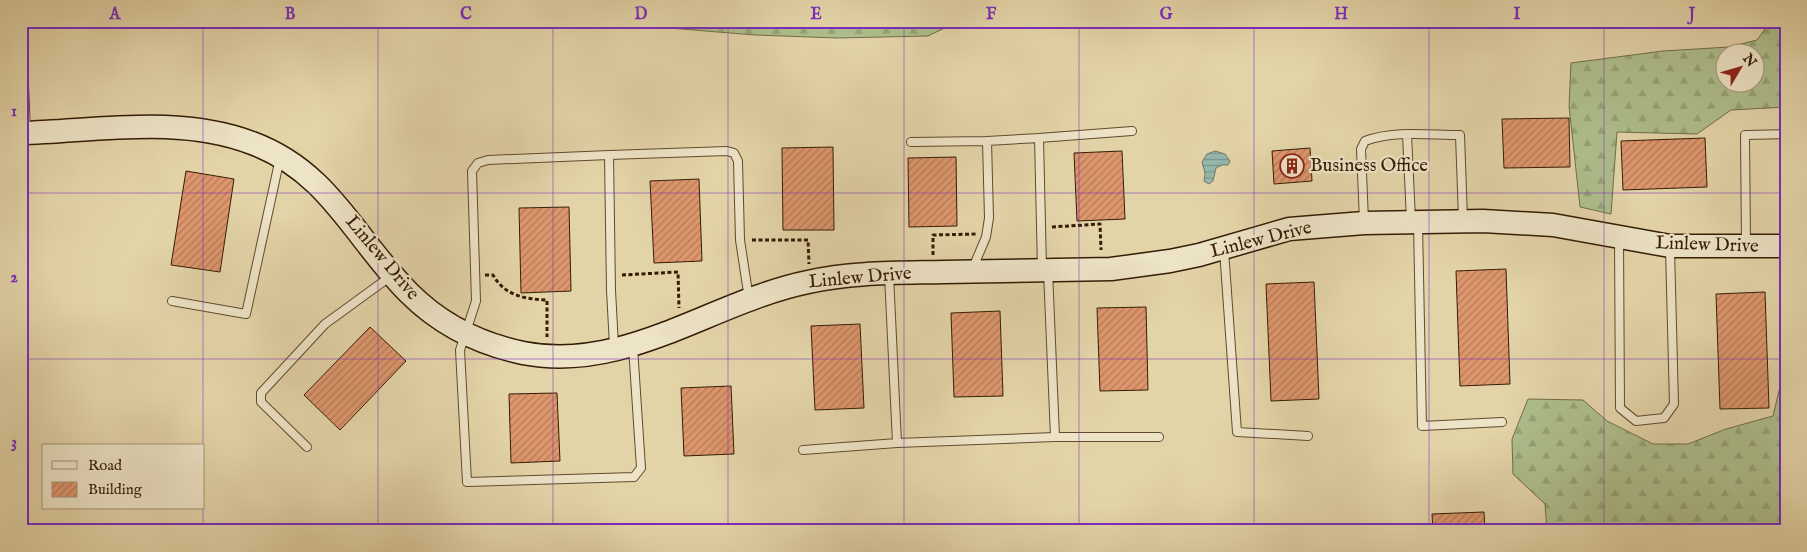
<svg xmlns="http://www.w3.org/2000/svg" width="1807" height="552" font-family="'IM FELL English',serif">
  <style>
    .forest { fill: url(#forest-firs); stroke: #726d48; fill-rule: evenodd }
    .water { fill: url(#water-rules); stroke: #70796a }
    .building { fill: url(#building-hatch); stroke: #361c05 }
    .lines { fill: none; stroke-linecap: round; stroke-linejoin: round }
    .lane-casing { stroke: #614a2e; stroke-width: 10 }
    .secondary-casing { stroke: #361c05; stroke-width: 25 }
    .path { stroke: #361c05; stroke-width: 3; stroke-dasharray: 4 2.5; stroke-linecap: butt }
    .lane { stroke: #ede3c6; stroke-width: 8 }
    .secondary { stroke: #ede3c6; stroke-width: 22 }
    .grid { fill: none; stroke: #7b2cbf; stroke-width: 1; stroke-opacity: 0.55 }
    .labels { text-anchor: middle; dominant-baseline: central; stroke-width: 4.5; stroke-linejoin: round; paint-order: stroke }
    .poi-label { font-size: 19px; fill: #361c05; stroke: #ede3c6; text-anchor: start }
    .street-label { font-size: 19px; fill: #361c05; stroke: #ede3c6 }
    .neatline { fill: none; stroke: #7b2cbf; stroke-width: 2 }
    .grid-label { font-size: 16px; text-anchor: middle; font-weight: bold; fill: #7b2cbf }
  </style>
  <defs>
    <pattern id="forest-firs" width="22" height="20" patternUnits="userSpaceOnUse" patternTransform="scale(1.25)"><rect width="22" height="20" fill="#aebe8c"/><path d="M5 1l3.5 6h-7zM16 11l3.5 6h-7z" fill="#96a377"/></pattern>
    <pattern id="water-rules" width="6" height="5" patternUnits="userSpaceOnUse" patternTransform="scale(1.25)"><rect width="6" height="5" fill="#96b7ad"/><path d="M0 2.5h6" fill="none" stroke="#7b948b"/></pattern>
    <pattern id="building-hatch" width="6" height="6" patternUnits="userSpaceOnUse" patternTransform="scale(1.25)"><rect width="6" height="6" fill="#de976d"/><path d="M-1 1l2-2M0 6l6-6M5 7l2-2" fill="none" stroke="#b57a58"/></pattern>
  </defs>
  <rect width="100%" height="100%" fill="#e3d4a8"/>
  <filter id="stains"><feTurbulence type="fractalNoise" baseFrequency=".004" numOctaves="4"/><feColorMatrix values="0 0 0 0 .2 0 0 0 0 .09 0 0 0 0 .02 0 0 0 .5 -.17"/></filter>
  <radialGradient id="worn" r=".72"><stop offset=".6" stop-color="#630" stop-opacity="0"/><stop offset="1" stop-color="#630" stop-opacity=".3"/></radialGradient>
  <path class="forest" d="M664,21H959L928,36L837,38L755,35L669,28Z
    M1771,21H1786V107L1731,110L1697,134L1617,132L1611,214L1580,207L1569,106L1571,63L1663,51L1729,47L1757,40ZM1724,52H1754V82H1724Z
    M1786,361V531H1547L1545,504L1513,474L1512,439L1528,399L1583,400L1607,421L1653,444H1688L1726,429L1773,416Z"/>
  <path class="water" d="M1215,151L1225,154L1230,161L1228,165H1222L1216,168L1213,181L1209,184L1204,181L1205,173L1202,162L1207,154Z"/>
  <path class="building" d="M1569,118L1570,167L1504,168L1502,119Z
    M1705,138L1707,187L1623,190L1621,141Z
    M833,147L834,230H783L782,148Z
    M1310,148L1312,181L1274,184L1272,151Z
    M1122,151L1125,219L1077,221L1074,153Z
    M956,157L957,226L909,227L908,158Z
    M186,171L234,179L220,272L171,265Z
    M699,179L702,261L654,263L650,181Z
    M569,207L571,291L521,293L519,208Z
    M1506,269L1510,384L1460,386L1456,271Z
    M1314,282L1319,399L1271,401L1266,284Z
    M1765,292L1769,408L1720,409L1716,294Z
    M1146,307L1148,390L1100,391L1097,308Z
    M1000,311L1003,396L954,397L951,313Z
    M860,324L864,408L815,410L811,326Z
    M370,327L406,361L340,430L304,395Z
    M731,386L734,454L684,456L681,388Z
    M557,393L560,461L511,463L509,394Z
    M1484,512L1485,531H1433L1432,514Z"/>
  <g class="lines">
    <g class="lane-casing">
      <path id="lane" d="M21,82L24,84L26,131
        M1407,134L1411,220
        M1039,138L1132,131
        M911,142L987,141
        M609,155L727,151L734,153L738,161L740,240L749,299
        M1364,221L1361,149L1365,141C1394,130 1429,135 1460,135L1463,219
        M1418,224L1422,426L1502,422
        M1619,239L1620,408L1636,421L1664,418L1674,404L1670,248
        M1746,245L1745,135L1786,134
        M1224,250L1237,432L1308,436
        M972,270L986,237L989,218L987,141L1039,138L1042,269
        M889,275L897,443L1055,437L1048,271
        M172,301L246,314L280,158
        M614,346L611,290L609,155L488,160L478,163L472,171L476,301L460,350L467,482L634,477L641,468L633,347
        M1055,437H1159
        M307,447L261,402V393L325,324L391,276
        M803,450L897,443"/>
    </g>
    <g class="secondary-casing">
      <path id="secondary" d="M21,133C97,131 179,115 252,143C330,172 354,238 409,293C440,324 480,344 523,353C626,373 711,302 808,282C852,272 898,273 944,272C999,271 1055,270 1111,269L1170,261L1199,255L1289,229L1364,223L1483,221L1553,225L1670,246H1786"/>
    </g>
    <path class="path" d="M1052,227L1100,224L1101,250
      M752,240H808L809,264
      M933,255V235L977,234
      M485,275H493C505,296 525,299 547,300V337
      M622,275L678,272L679,308"/>
    <use href="#lane" class="lane"/>
    <use href="#secondary" class="secondary"/>
  </g>
  <path class="grid" d="M203,21V446M378,21V531M553,21V531M728,21V531M904,21V531M1079,21V531M1254,21V531M1429,21V531M1604,21V531M21,193H1786M21,359H1786M203,508V531"/>
  <defs>
    <g id="building-ring" transform="scale(1.25)"><circle r="9.5" fill="#ede3c6" stroke="#8f2418" stroke-width="1.5"/><path d="M-4-6H4V6H1V3H-1V6H-4ZM-2.5-4.3h1.7v1.8h-1.7ZM.8-4.3h1.7v1.8H.8ZM-2.5-1h1.7V.8h-1.7ZM.8-1h1.7V.8H.8Z" fill="#8f2418"/></g>
  </defs>
  <g fill-rule="evenodd">
    <use href="#building-ring" x="1292" y="166"/>
  </g>
  <g class="labels">
    <g class="poi-label">
      <text x="1310" y="166">Business Office</text>
    </g>
    <g class="street-label">
      <text transform="translate(1261 240) rotate(-14)">Linlew Drive</text>
      <text transform="translate(1707 245) rotate(2)">Linlew Drive</text>
      <text transform="translate(382 258) rotate(50)">Linlew Drive</text>
      <text transform="translate(860 278) rotate(-5)">Linlew Drive</text>
    </g>
  </g>
  <rect width="1807" height="552" fill="none" stroke="#e3d4a8" stroke-width="55"/>
  <rect x="42" y="444" width="162" height="65" fill="#ede3c6" stroke="#a49379"/>
  <rect x="52" y="461" width="25" height="8" fill="#ede3c6" stroke="#a49379"/>
  <text x="88" y="470" font-size="15" fill="#361c05">Road</text>
  <rect x="52" y="482" width="25" height="15" fill="url(#building-hatch)" stroke="#a49379"/>
  <text x="88" y="494" font-size="15" fill="#361c05">Building</text>
  <g transform="translate(1740 68) rotate(52)"><circle r="24" fill="#ede3c6" stroke="#a49379"/>
  <path d="M0-4L9 19L0 12L-9 19Z" fill="#8f2418"/>
  <text y="-8" font-size="14" font-weight="bold" text-anchor="middle" fill="#361c05">N</text>
  </g>
  <rect x="28" y="28" width="1752" height="496" class="neatline"/>
  <g class="grid-label">
    <text x="115" y="19">A</text>
    <text x="290" y="19">B</text>
    <text x="466" y="19">C</text>
    <text x="641" y="19">D</text>
    <text x="816" y="19">E</text>
    <text x="991" y="19">F</text>
    <text x="1166" y="19">G</text>
    <text x="1341" y="19">H</text>
    <text x="1517" y="19">I</text>
    <text x="1692" y="19">J</text>
    <text x="14" y="116">1</text>
    <text x="14" y="282">2</text>
    <text x="14" y="447">3</text>
  </g>
  <rect width="100%" height="100%" filter="url(#stains)"/>
  <rect width="100%" height="100%" fill="url(#worn)"/>
</svg>
